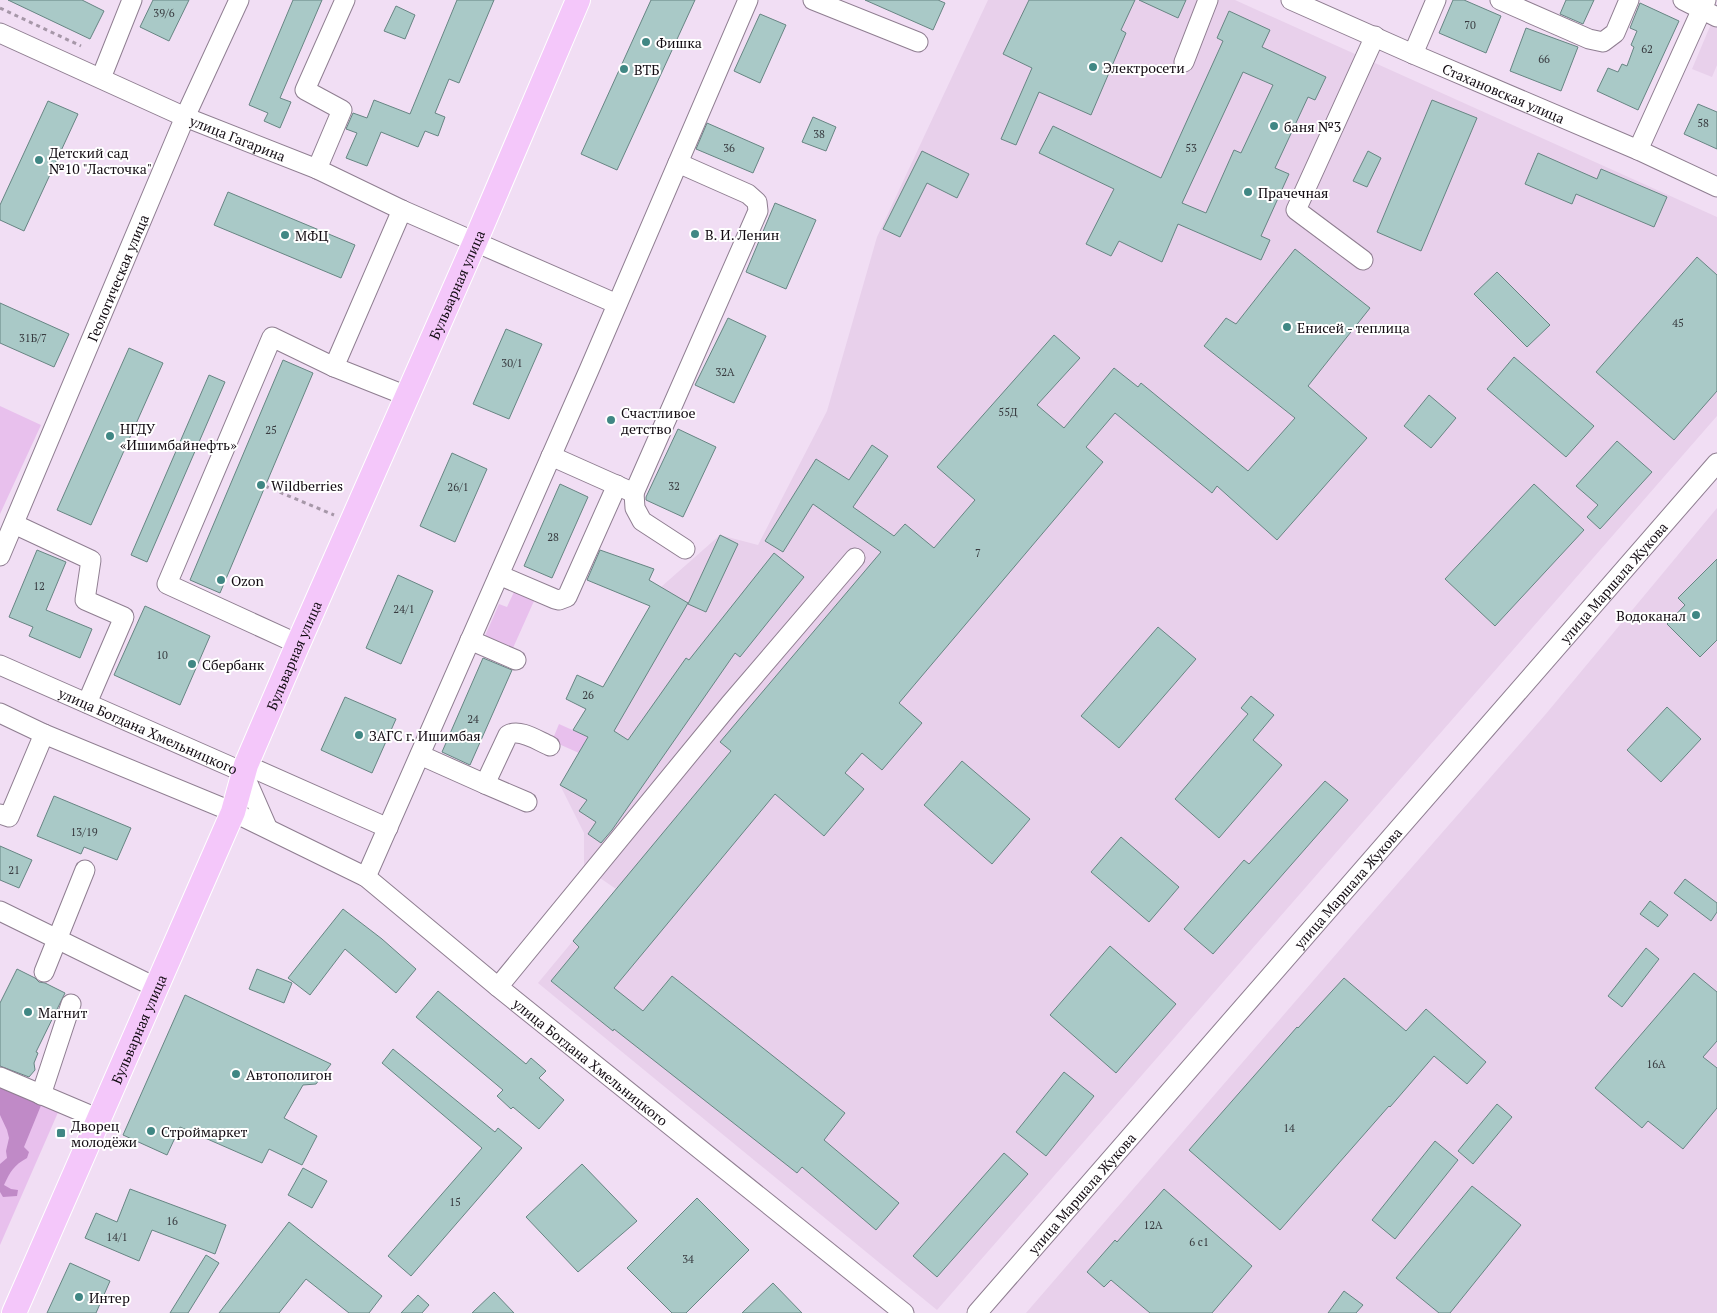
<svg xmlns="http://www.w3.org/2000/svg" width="1717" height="1313" font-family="'PT Serif',serif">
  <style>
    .built { fill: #e8d0eb }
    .green { fill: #e8c0ed }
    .forest { fill: #c08ac7 }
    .building { fill: #a9c9c7; stroke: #678583; fill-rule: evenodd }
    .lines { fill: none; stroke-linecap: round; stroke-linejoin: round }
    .minor-casing { stroke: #8f7e91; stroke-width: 21 }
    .major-casing { stroke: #fff; stroke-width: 26 }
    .path { stroke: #a697a8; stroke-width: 3; stroke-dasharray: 4 4; stroke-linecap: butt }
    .minor { stroke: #fff; stroke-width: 19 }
    .major { stroke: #f4c7fa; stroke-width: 24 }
    .poi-dot { fill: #408784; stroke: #fff; stroke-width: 2 }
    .labels { text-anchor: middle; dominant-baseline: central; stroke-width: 4; stroke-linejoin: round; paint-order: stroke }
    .number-label { font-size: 11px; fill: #383a3f }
    .poi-label { font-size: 14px; fill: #120b12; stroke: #fff; text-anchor: start }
    .street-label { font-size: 14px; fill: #120b12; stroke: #fff }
  </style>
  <rect width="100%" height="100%" fill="#f1def4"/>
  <path class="built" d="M988,0H1235L1717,217V416L937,1310L538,983L616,889L584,867V833L560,785L588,737L573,730L583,714L598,722L609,678L661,587L720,535L758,545L827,411L877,237Z
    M1711,24L1717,26V65L1712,77L1692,69Z
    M1717,508V1313H1026L1357,930L1545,715Z"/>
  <path class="green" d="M0,406L41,425L0,514Z
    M514,592L534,601L513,648L485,636L499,604L507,607Z
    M559,724L588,737L579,753L552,741Z
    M0,1074L63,1101L0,1245Z"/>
  <path class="forest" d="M0,1076L42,1103L24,1147L29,1152L27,1158C14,1165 10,1172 4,1185L11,1189L18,1190L17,1196L3,1197L0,1192V1164L7,1158L6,1151L9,1138L7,1130L0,1115Z"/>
  <path class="building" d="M8,0H82L104,11L90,39Z
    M153,0H189L169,41L140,27Z
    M293,0H322L280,98L291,102L280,128L264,121L268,113L249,105Z
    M457,0H494L459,83L449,79L435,113L445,117L438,136L425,131L418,147L381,132L367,166L346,158L357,133L346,129L353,113L367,118L374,100L410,114Z
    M651,0H695L617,170L581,154Z
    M865,0H938L945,3L933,30Z
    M1029,0H1135L1121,30L1126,33L1091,115L1039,92L1016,145L1001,139L1032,68L1003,54Z
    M1139,0H1186L1178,18Z
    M1453,0H1464L1501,16L1486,53L1439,33Z
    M1566,0H1594L1583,24L1560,14Z
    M1640,3L1679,21L1638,110L1597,91L1608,68L1618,72L1622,64L1627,66L1634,47L1631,45L1637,31L1630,28Z
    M396,6L415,15L405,39L384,31Z
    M1229,11L1270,30L1262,47L1326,77L1315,100L1308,97L1275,168L1289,174L1261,236L1270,240L1261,260L1178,224L1162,262L1119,241L1111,256L1086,244L1114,189L1039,153L1053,126L1161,178L1223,41L1217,38ZM1243,72L1273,85L1241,153L1234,150L1206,213L1182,203Z
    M760,14L786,25L760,83L734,71Z
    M1526,28L1578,47L1561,91L1510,71Z
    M1432,100L1477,118L1421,251L1377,232Z
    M48,101L78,114L24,231L0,220V205Z
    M1698,104L1717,112V149L1684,134Z
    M813,117L836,127L826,151L802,142Z
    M707,123L764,148L753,173L696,149Z
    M922,151L969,174L957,198L927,183L900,237L883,229Z
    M1368,151L1381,158L1367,187L1353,181Z
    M1538,153L1597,179L1601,169L1667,197L1654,227L1576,194L1572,204L1525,184Z
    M228,192L355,245L341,278L214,225Z
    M775,203L816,220L786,289L746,272Z
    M1295,249L1370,308L1308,386L1367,438L1277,540L1217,486L1212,493L1115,413L1086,447L1103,462L899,703L922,723L882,770L862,753L845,773L864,789L824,836L775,794L614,988L643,1011L672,976L845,1113L824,1140L899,1203L876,1230L802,1167L797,1173L614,1029L613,1031L551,981L579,947L573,941L731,751L720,742L881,552L813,504L783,552L765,541L816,459L849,480L872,445L888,456L853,507L894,536L905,524L934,548L975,500L937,467L1054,335L1080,358L1037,405L1064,428L1114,368L1138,387L1141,383L1248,471L1295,418L1204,346L1226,318L1236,324Z
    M1697,257L1717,275V391L1674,440L1596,372Z
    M1497,272L1550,325L1527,347L1474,294Z
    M0,303L69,334L54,367L0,343Z
    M728,318L766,336L734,403L695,385Z
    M506,329L542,344L509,419L473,404Z
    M129,348L163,363L91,525L57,510Z
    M1514,357L1594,426L1566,457L1487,389Z
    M283,360L313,373L220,593L190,580Z
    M209,375L225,382L147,562L131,555Z
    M1429,395L1456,418L1431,448L1404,426Z
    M678,429L716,447L683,517L646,500V497Z
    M1617,441L1652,472L1600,529L1587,517L1598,505L1576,486Z
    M452,453L487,469L455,542L420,526Z
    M560,484L588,497L552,578L524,566Z
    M1534,484L1584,530L1495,626L1445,579Z
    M720,535L738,544L706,612L688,604Z
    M37,550L66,562L46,610L92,629L80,658L29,636L33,627L9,617Z
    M600,550L654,569L649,580L688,603L614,731L628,740L686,658L689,660L774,553L804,577L740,657L735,653L612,830L601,843L588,834L596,822L579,811L587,800L560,785L588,737L573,730L586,709L566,699L577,675L603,687L650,606L587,580Z
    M1717,559V640L1700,657L1667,624L1685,605L1678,598Z
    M398,575L433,591L401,664L366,648Z
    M145,606L210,636L180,705L114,675Z
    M1158,627L1196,659L1119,748L1081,716Z
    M483,658L512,670L470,765L442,752Z
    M1251,696L1274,715L1253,740L1282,765L1219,838L1175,799L1248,714L1241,708Z
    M345,697L396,719L372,773L321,750Z
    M1667,707L1701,739L1661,782L1627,750Z
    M962,761L1030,819L992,864L924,805Z
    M1325,781L1348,800L1213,954L1184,929L1244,860L1249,864Z
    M54,796L131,828L117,860L84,847L81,854L37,836Z
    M1121,837L1179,887L1149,922L1091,872Z
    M0,846L32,860L19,888L0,880Z
    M1685,879L1717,903V912L1711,921L1674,893Z
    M1650,901L1668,915L1658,927L1640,914Z
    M343,909L382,939L416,969L396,993L345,949L310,995L288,978Z
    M1110,946L1176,1004L1116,1073L1050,1015Z
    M1646,948L1659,959L1622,1007L1608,996Z
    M17,969L35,978L39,982L45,983L65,993L36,1052L38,1053L34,1063L35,1070L29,1077L0,1066V1003Z
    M257,969L292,983L284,1003L249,989Z
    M1694,973L1717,992V1041L1703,1057L1717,1068V1108L1683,1149L1648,1121L1642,1128L1595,1088Z
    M1344,978L1406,1031L1426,1009L1486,1062L1467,1084L1434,1056L1390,1107L1389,1106L1280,1230L1189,1150L1297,1027L1298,1028Z
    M438,991L526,1064L531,1058L546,1071L539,1078L564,1100L539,1129L513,1107L511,1109L497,1096L503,1090L416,1017Z
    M185,995L331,1064L316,1084L303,1085L284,1118L317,1136L302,1165L269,1149L262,1163L180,1127L167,1155L123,1135Z
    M393,1049L495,1132L498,1128L522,1148L411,1276L388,1256L482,1148L382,1063Z
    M1064,1072L1094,1096L1046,1156L1016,1132Z
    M1497,1104L1512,1117L1473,1164L1458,1151Z
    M1435,1141L1458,1160L1395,1239L1372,1220Z
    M1004,1153L1028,1174L937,1277L913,1256Z
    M582,1164L637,1221L578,1272L526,1217Z
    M303,1168L327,1181L312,1208L288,1195Z
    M1472,1186L1521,1225L1450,1313H1439L1396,1278Z
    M130,1189L226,1225L215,1254L152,1230L139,1261L85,1238L96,1213L117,1222Z
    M1164,1189L1252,1266L1212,1313H1150L1111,1280L1104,1287L1087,1272L1115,1240L1117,1242Z
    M697,1198L749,1250L686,1313H672L627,1268Z
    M289,1222L382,1296L369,1313H349L306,1279L279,1313H219Z
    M206,1255L219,1263L188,1313H170Z
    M70,1263L110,1281L96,1313H47Z
    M773,1283L802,1313H742Z
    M1344,1291L1363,1305L1356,1313H1328Z
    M494,1292L514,1313H472Z
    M418,1295L429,1305L422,1313H401Z"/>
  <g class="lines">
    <g class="minor-casing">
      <g id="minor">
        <path d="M813,0L918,42"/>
        <path id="s1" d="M1291,0L1413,54L1638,150L1717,187"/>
        <path d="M1500,0L1589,39L1603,42L1615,33L1629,0"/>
        <path d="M1683,0L1717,17"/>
        <path id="s2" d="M0,33L185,117L317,169L402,210L617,304"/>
        <path d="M1413,54L1436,0"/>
        <path d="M1184,62L1208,0"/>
        <path d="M101,78L132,0"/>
        <path d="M1638,150L1706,0"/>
        <path d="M317,169L342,110L305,90L345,0"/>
        <path d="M402,210L334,367L407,396"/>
        <path d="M1363,260L1296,210L1375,36"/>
        <path d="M551,456L634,493L758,211L757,202L748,194L678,163"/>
        <path d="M634,493L635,508L642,521L685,549"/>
        <path d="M14,524L91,560L85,600L124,617L87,703"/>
        <path id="s3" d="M0,556L185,117L239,0"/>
        <path d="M499,575L555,599L559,600L567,597L617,485"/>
        <path d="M470,640L516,660"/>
        <path d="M298,644L167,584L272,337L334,367"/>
        <path id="s4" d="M0,665L243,772L267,827"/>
        <path id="s5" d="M0,713L44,734L233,812L366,877L498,987L904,1313"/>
        <path d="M420,755L485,784L508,735C520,728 538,741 550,746"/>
        <path d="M246,765L388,828"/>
        <path d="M485,784L527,802"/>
        <path d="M0,814L9,817L44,734"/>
        <path d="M366,877L589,370L748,0"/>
        <path d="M0,911L157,988"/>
        <path d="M44,972L85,870"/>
        <path d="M498,987L730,704L855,558"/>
        <path d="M0,1077L99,1119"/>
        <path d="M41,1095L71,1004"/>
        <path id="s6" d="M977,1313L1717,463"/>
      </g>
    </g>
    <g class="major-casing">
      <g id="major">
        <path id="s7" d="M14,1313L233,812L246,765L298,644L475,242L578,0"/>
      </g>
    </g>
    <path class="path" d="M0,8L81,46
      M265,486L334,515"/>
    <use href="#minor" class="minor"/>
    <use href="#major" class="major"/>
  </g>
  <g class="poi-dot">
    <circle cx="646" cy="42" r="5"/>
    <circle cx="1093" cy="67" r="5"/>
    <circle cx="624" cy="69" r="5"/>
    <circle cx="1274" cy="126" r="5"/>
    <circle cx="39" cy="160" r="5"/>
    <circle cx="1248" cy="192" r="5"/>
    <circle cx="695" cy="234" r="5"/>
    <circle cx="285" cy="235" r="5"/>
    <circle cx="1287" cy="327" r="5"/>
    <circle cx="611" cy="420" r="5"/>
    <circle cx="110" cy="436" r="5"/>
    <circle cx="261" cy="485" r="5"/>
    <circle cx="221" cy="580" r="5"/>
    <circle cx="1696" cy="615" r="5"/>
    <circle cx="192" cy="664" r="5"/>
    <circle cx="359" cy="735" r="5"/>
    <circle cx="28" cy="1012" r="5"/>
    <circle cx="236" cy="1074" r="5"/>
    <circle cx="151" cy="1131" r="5"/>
    <rect x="56" y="1128" width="10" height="10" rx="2.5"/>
    <circle cx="79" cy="1297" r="5"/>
  </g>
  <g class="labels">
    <g class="number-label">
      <text x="164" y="13">39/6</text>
      <text x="1470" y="25">70</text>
      <text x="1647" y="49">62</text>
      <text x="1544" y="59">66</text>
      <text x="1703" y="123">58</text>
      <text x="819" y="134">38</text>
      <text x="729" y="148">36</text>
      <text x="1191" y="148">53</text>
      <text x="1678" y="323">45</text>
      <text x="33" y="338">31Б/7</text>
      <text x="512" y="363">30/1</text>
      <text x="725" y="372">32А</text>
      <text x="1008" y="412">55Д</text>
      <text x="271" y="430">25</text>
      <text x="674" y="486">32</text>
      <text x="458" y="487">26/1</text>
      <text x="553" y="537">28</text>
      <text x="978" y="553">7</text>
      <text x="39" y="586">12</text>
      <text x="404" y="609">24/1</text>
      <text x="162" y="655">10</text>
      <text x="588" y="695">26</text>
      <text x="473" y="719">24</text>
      <text x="84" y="832">13/19</text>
      <text x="14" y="870">21</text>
      <text x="1656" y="1064">16А</text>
      <text x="1289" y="1128">14</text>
      <text x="455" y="1202">15</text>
      <text x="172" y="1221">16</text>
      <text x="1153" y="1225">12А</text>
      <text x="117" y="1237">14/1</text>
      <text x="1199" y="1242">6 с1</text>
      <text x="688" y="1259">34</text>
    </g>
    <g class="poi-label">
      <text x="656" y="42">Фишка</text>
      <text x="1103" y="67">Электросети</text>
      <text x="634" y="69">ВТБ</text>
      <text x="1284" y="126">баня №3</text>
      <text x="49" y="152">Детский сад<tspan x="49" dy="16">№10 "Ласточка"</tspan></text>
      <text x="1258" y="192">Прачечная</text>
      <text x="705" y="234">В. И. Ленин</text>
      <text x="295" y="235">МФЦ</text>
      <text x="1297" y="327">Енисей - теплица</text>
      <text x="621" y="412">Счастливое<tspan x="621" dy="16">детство</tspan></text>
      <text x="120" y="428">НГДУ<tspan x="120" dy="16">«Ишимбайнефть»</tspan></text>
      <text x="271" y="485">Wildberries</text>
      <text x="231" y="580">Ozon</text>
      <text x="1686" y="615" text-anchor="end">Водоканал</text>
      <text x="202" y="664">Сбербанк</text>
      <text x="369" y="735">ЗАГС г. Ишимбая</text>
      <text x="38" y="1012">Магнит</text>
      <text x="246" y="1074">Автополигон</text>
      <text x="71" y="1125">Дворец<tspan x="71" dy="16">молодёжи</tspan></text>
      <text x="161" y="1131">Строймаркет</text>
      <text x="89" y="1297">Интер</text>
    </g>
    <g class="street-label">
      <text stroke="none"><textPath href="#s1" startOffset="232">Стахановская улица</textPath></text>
      <text stroke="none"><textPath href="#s2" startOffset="260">улица Гагарина</textPath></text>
      <text stroke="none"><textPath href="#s3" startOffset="302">Геологическая улица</textPath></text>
      <text stroke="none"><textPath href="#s7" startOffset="1120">Бульварная улица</textPath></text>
      <text stroke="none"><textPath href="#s6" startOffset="969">улица Маршала Жукова</textPath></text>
      <text stroke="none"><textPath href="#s7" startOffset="715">Бульварная улица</textPath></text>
      <text stroke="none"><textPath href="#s4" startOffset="162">улица Богдана Хмельницкого</textPath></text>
      <text stroke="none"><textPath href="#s6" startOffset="564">улица Маршала Жукова</textPath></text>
      <text stroke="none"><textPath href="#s7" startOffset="310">Бульварная улица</textPath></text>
      <text stroke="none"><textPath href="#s5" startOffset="692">улица Богдана Хмельницкого</textPath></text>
      <text stroke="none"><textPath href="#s6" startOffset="159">улица Маршала Жукова</textPath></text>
    </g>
  </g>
</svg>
